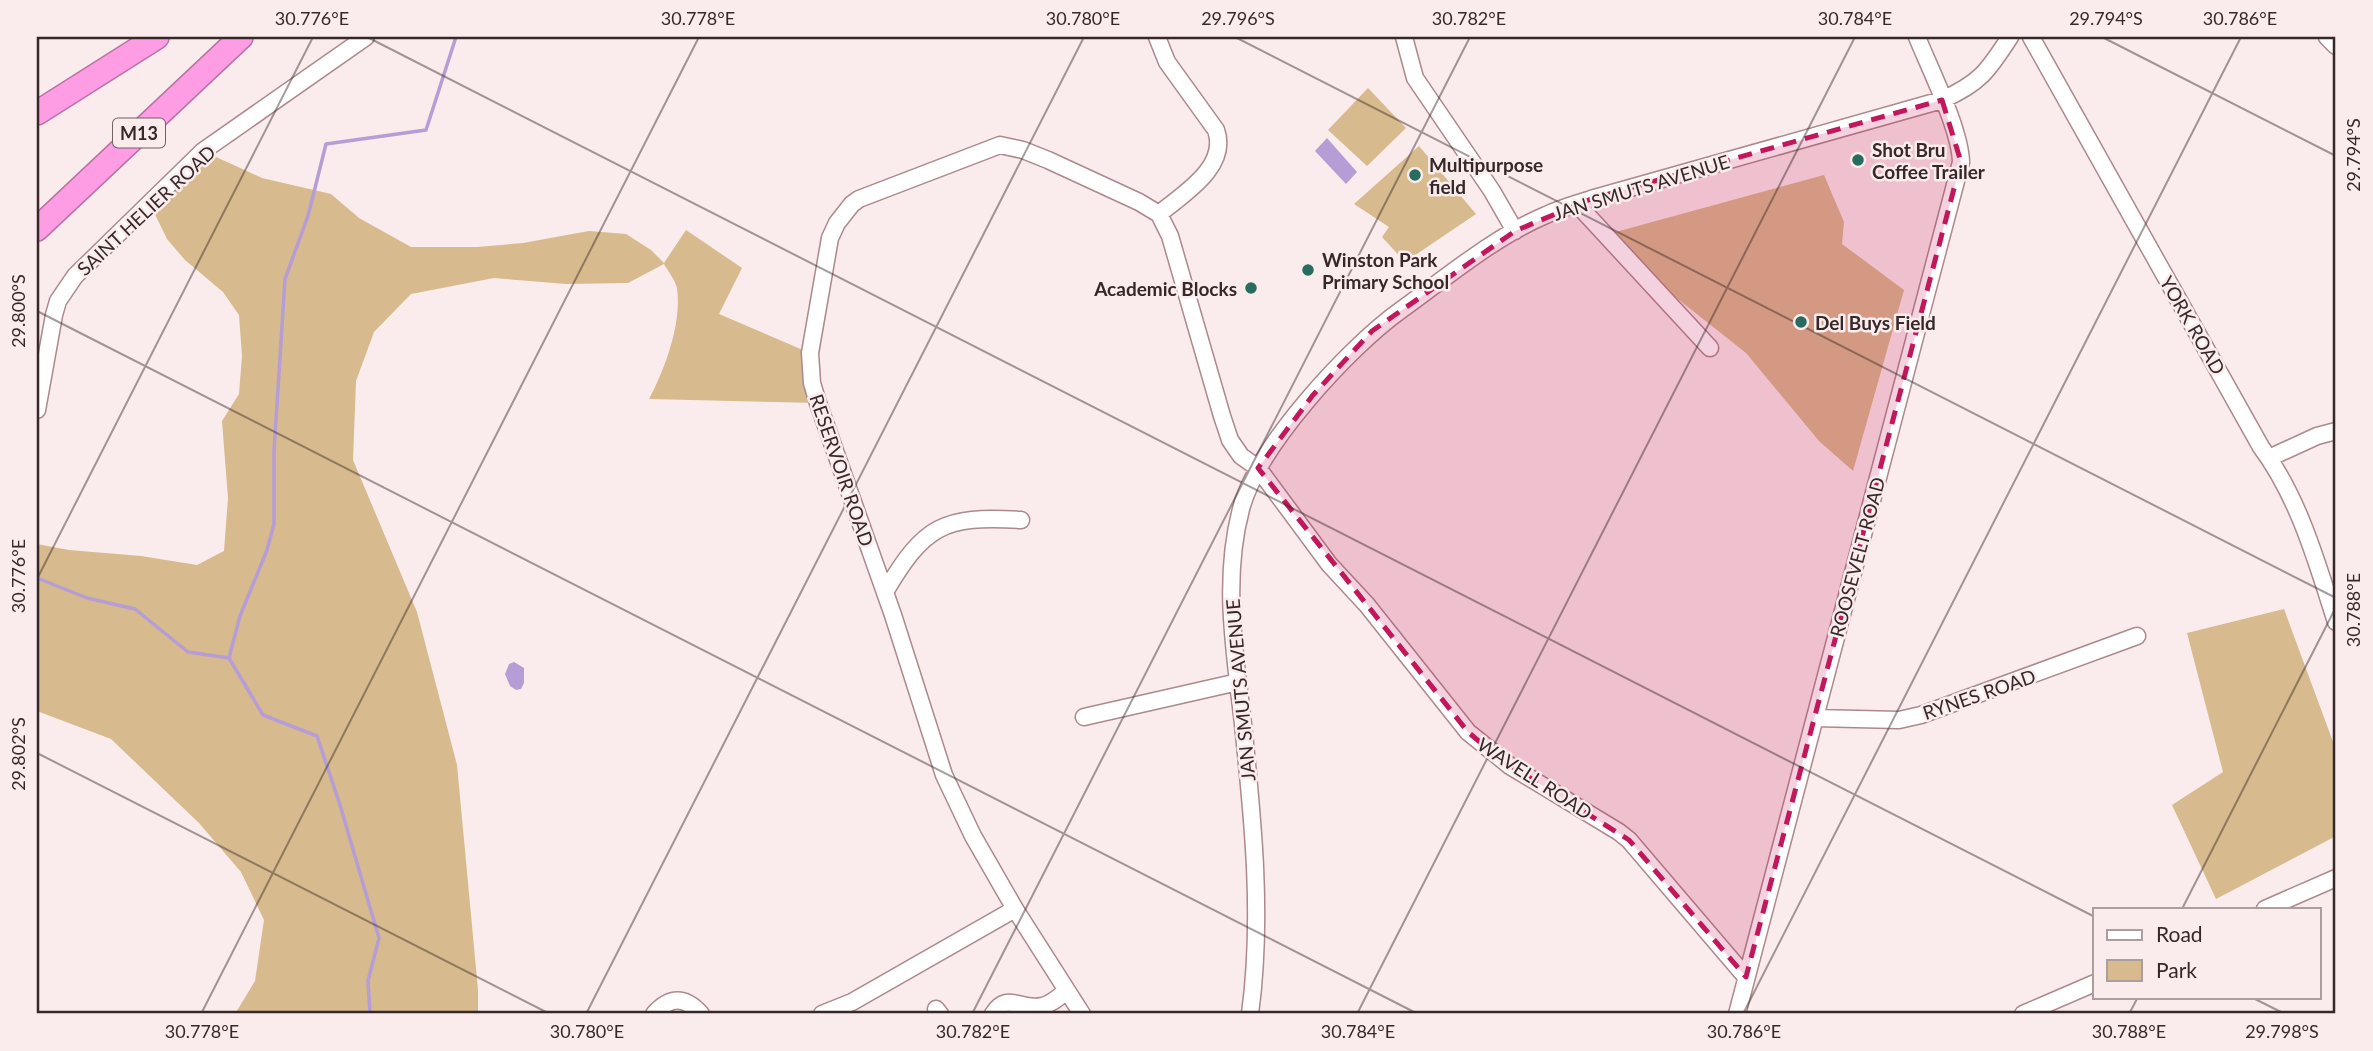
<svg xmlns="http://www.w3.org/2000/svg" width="2373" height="1051" font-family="Lato,sans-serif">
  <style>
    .green { fill: #d7ba8d }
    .water { fill: #b69dd6 }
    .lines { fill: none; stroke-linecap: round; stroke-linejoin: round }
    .stream { stroke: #b69dd6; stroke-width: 3.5 }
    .minor-casing { stroke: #ac898c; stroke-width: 19 }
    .highway-casing { stroke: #b874a3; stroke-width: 26 }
    .minor { stroke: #fff; stroke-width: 16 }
    .highway { stroke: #fe9de4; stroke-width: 23 }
    .marked { fill: #c2185b; fill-opacity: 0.2; stroke: #c2185b; stroke-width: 5; stroke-dasharray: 14 9; stroke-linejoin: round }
    .ticks { fill: none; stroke: #362829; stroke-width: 2; stroke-opacity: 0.45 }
    .poi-dot { fill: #276c5e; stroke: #faebec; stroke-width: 2.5 }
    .labels { text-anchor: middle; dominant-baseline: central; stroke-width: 5; stroke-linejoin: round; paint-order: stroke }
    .shield { fill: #faebec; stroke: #716264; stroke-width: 2 }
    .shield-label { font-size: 18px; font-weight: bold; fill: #362829 }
    .poi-label { font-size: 19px; font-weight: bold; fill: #362829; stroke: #faebec; text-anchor: start }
    .street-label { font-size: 19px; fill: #362829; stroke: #faebec }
    .neatline { fill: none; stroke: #362829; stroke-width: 2.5 }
    .ticks-label { font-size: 18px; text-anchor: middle; fill: #362829 }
  </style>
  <rect width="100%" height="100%" fill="#faebec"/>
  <path class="green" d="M1368,88L1406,128L1367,166L1328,130Z
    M1419,146L1476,214L1405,262L1382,237L1389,227L1354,204Z
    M203,151L262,178L331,194L359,218L411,247H477L523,243L589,231L626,234L651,250L664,263L686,230L742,268L719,314L810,353L818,403L649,399C665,369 682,323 677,288C675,280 668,271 664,264L628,283L566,284L494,278L411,294L374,332L356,381L353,460L417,612L457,765L478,990V1014H235L255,981L264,920L241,872L199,823L111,739L37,711V544L69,550L141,556L197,565L224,551L228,498L222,421L239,394L242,356L239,315L223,292L185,260L167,239L149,202Z
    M1824,175L1844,222L1842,244L1904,290L1853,471L1819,441L1746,353L1669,292L1612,233Z
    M2284,609L2336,750V836L2216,899L2172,805L2223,772L2187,633Z"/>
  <path class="water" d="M1327,138L1357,172L1346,184L1315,151Z
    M514,662L524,668V683L521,689L516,690L510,686L505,674L509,664Z"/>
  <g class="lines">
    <path class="stream" d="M37,578L87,598L135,609L188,652L229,658
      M370,1014L368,981L379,938L340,805L317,736L263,715L229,658L240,616L267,550L274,524V451L285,279L308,216L326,144L426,130L456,37"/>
    <g class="minor-casing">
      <path id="minor" d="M1157,37L1167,62L1216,130C1229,167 1183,194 1159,214
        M1404,37L1415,78L1492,191L1515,231
        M2031,37L2261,447C2299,498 2317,563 2336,622
        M2327,37L2336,46
        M1577,204L1710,348
        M37,410L54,315L58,301L75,276L203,151L366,37
        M2269,458L2317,436L2336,431
        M885,592C924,526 943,515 1021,520
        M1084,717L1238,682
        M1815,718L1899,720L1921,715L2137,636
        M2265,909L2336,878
        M936,1009L940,1014
        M654,1014C670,996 685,996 701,1014
        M822,1014L852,1002L1015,909
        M993,1014C1007,991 1020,1011 1042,1006C1052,1004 1059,997 1066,991
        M1082,1014L1015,909L973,836L944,775L893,615L818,403L812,383L810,353L830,238L837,223L852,204L859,199L1000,145L1023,150L1048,160L1139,202L1159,214L1170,236L1222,416L1230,440L1241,456L1258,468L1329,564L1367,605L1468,732L1510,766L1619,832L1629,840L1746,977
        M1250,1014C1263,918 1253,821 1243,724C1235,653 1222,581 1241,509C1257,447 1349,347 1401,310C1447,277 1494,237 1546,215C1561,208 1576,204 1591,199L1942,100C1980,83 1988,71 2010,37
        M1737,1014L1961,162C1960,129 1930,69 1917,37
        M2023,1014L2095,983"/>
    </g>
    <g class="highway-casing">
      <path id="highway" d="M37,113L157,37
        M37,229L241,37"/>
    </g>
    <use href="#minor" class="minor"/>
    <use href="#highway" class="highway"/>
  </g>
  <path class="marked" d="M1942,100L1961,162L1746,977L1629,840L1500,759L1468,732L1258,468L1313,395L1372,331L1515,231L1591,199Z"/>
  <path class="ticks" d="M367,37L2095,917M1235,37L2336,598M2102,37L2336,156M37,311L1418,1014M37,579L313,37M37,753L550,1014M2182,909L2336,607M2251,997L2285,1014M201,1014L699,37M586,1014L1084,37M972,1014L1470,37M1357,1014L1855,37M1743,1014L2241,37M2129,1014L2138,997"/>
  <g class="poi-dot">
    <circle cx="1858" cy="160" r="7"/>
    <circle cx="1415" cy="175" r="7"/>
    <circle cx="1308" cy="270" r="7"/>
    <circle cx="1251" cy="288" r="7"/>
    <circle cx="1801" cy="322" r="7"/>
  </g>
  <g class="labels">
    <rect class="shield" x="113" y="118.5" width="52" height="29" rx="5"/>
    <g class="shield-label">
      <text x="139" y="133">M13</text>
    </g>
    <g class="poi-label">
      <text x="1872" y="149">Shot Bru<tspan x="1872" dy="22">Coffee Trailer</tspan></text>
      <text x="1429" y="164">Multipurpose<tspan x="1429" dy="22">field</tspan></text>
      <text x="1322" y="259">Winston Park<tspan x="1322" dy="22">Primary School</tspan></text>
      <text x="1237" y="288" text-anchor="end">Academic Blocks</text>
      <text x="1815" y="322">Del Buys Field</text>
    </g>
    <g class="street-label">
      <text transform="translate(1641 187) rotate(-17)">JAN SMUTS AVENUE</text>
      <text transform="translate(146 210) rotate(-43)">SAINT HELIER ROAD</text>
      <text transform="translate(2193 325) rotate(60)">YORK ROAD</text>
      <text transform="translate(842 470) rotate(71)">RESERVOIR ROAD</text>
      <text transform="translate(1857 557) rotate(-75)">ROOSEVELT ROAD</text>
      <text transform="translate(1240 690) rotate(-95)">JAN SMUTS AVENUE</text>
      <text transform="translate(1979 694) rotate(-19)">RYNES ROAD</text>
      <text transform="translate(1535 778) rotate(33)">WAVELL ROAD</text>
    </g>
  </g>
  <rect width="2373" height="1051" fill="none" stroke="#faebec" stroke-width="77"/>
  <rect x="2093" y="908" width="228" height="91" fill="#faebec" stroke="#ac9d9e" stroke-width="2"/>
  <rect x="2107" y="930" width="35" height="10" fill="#ffffff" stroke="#ac9d9e" stroke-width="2"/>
  <text x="2156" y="942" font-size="21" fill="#362829">Road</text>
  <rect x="2107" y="960" width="35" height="21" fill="#d7ba8d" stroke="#ac9d9e" stroke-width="2"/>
  <text x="2156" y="978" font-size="21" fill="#362829">Park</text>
  <rect x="38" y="38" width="2296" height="974" class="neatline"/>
  <g class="ticks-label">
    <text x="312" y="25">30.776°E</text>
    <text x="698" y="25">30.778°E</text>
    <text x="1083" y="25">30.780°E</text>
    <text x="1238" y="25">29.796°S</text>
    <text x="1469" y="25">30.782°E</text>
    <text x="1855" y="25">30.784°E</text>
    <text x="2106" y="25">29.794°S</text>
    <text x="2240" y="25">30.786°E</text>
    <text transform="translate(2354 155) rotate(-90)" y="6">29.794°S</text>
    <text transform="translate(19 311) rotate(-90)" y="6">29.800°S</text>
    <text transform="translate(19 576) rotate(-90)" y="6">30.776°E</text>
    <text transform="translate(2354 610) rotate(-90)" y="6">30.788°E</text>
    <text transform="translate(19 754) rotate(-90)" y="6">29.802°S</text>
    <text x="202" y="1038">30.778°E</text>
    <text x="587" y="1038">30.780°E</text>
    <text x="973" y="1038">30.782°E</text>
    <text x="1358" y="1038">30.784°E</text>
    <text x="1744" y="1038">30.786°E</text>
    <text x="2129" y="1038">30.788°E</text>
    <text x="2282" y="1038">29.798°S</text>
  </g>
</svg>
